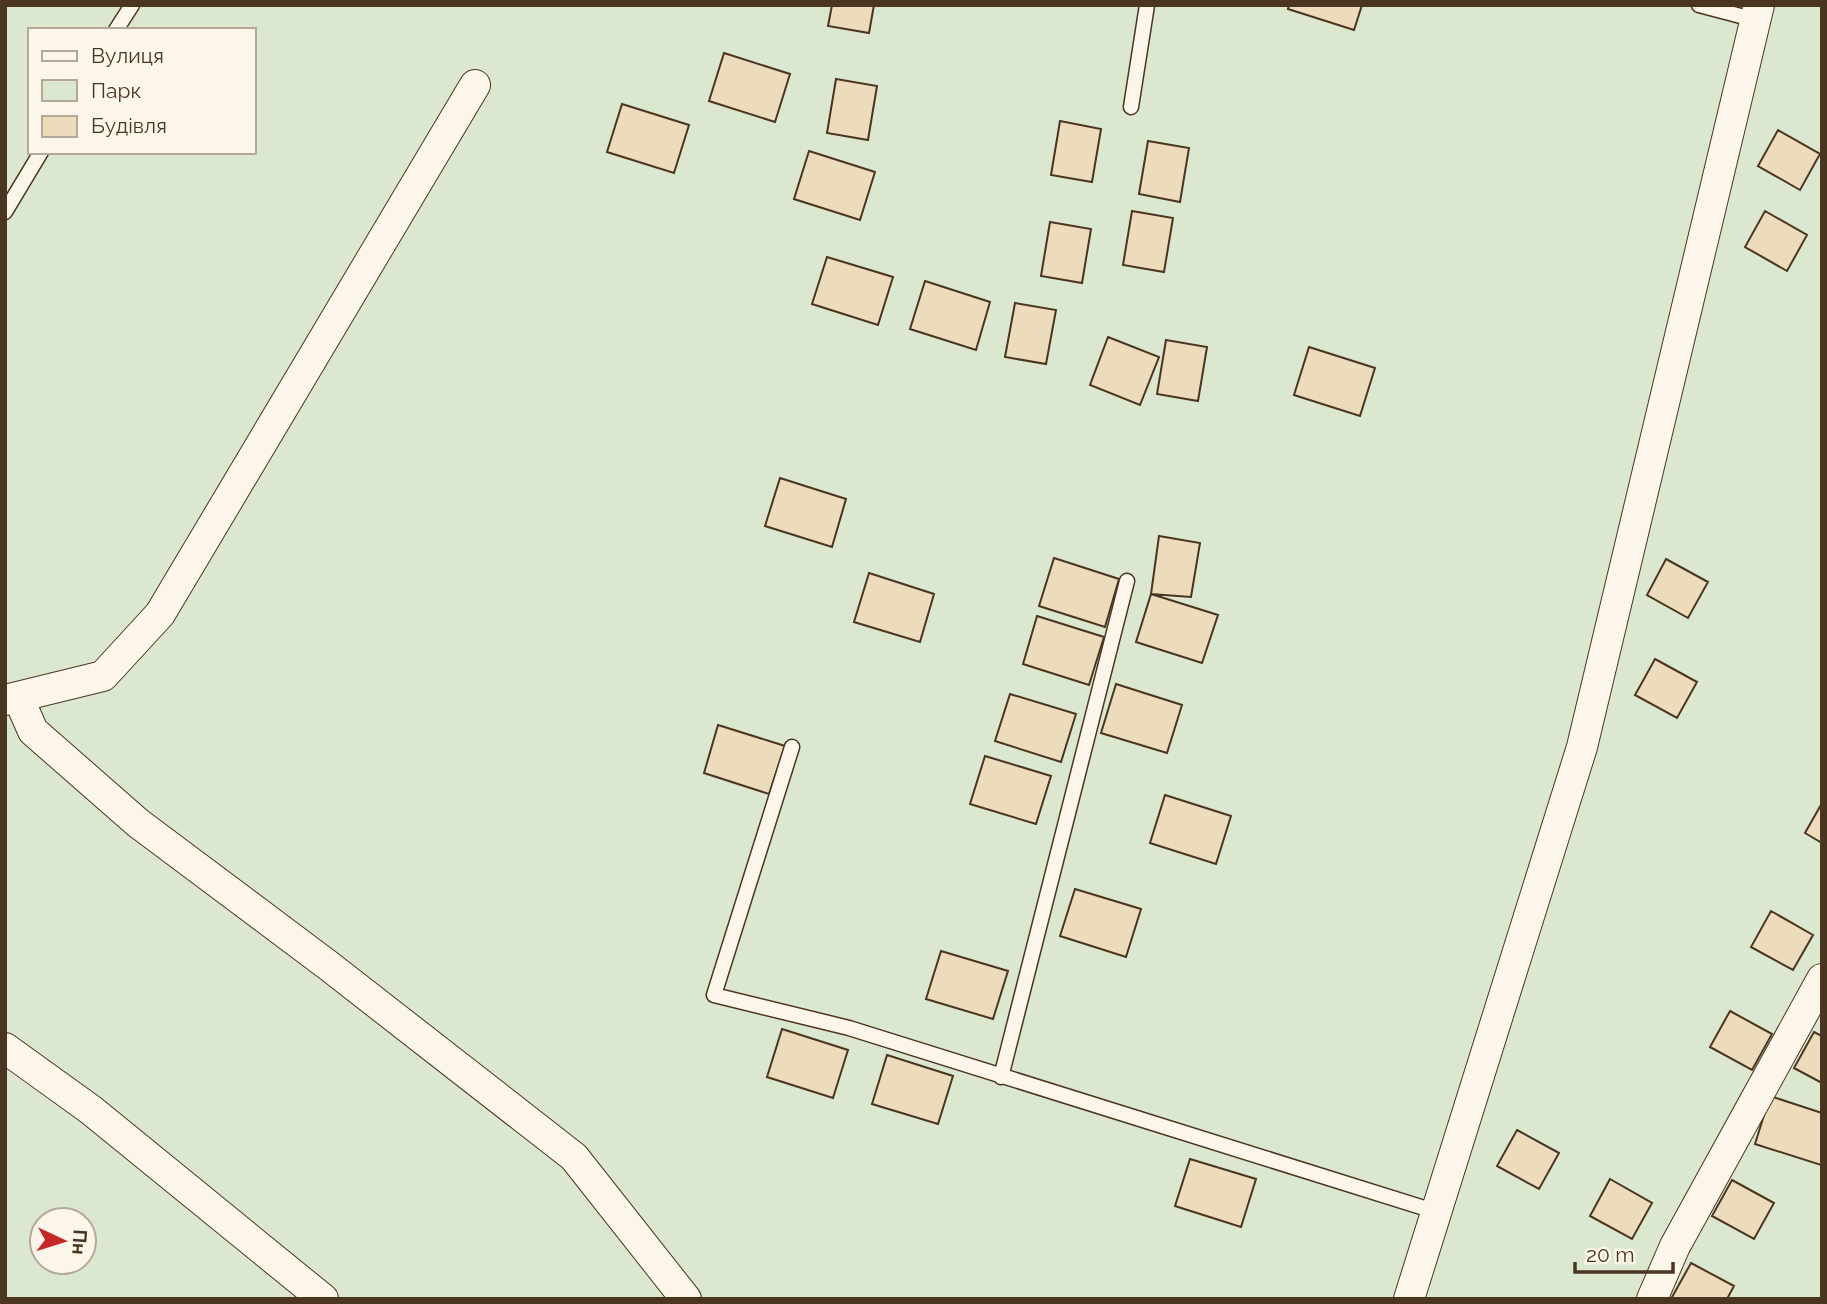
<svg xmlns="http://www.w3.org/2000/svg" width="1827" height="1304" font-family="Raleway,sans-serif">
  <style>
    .green { fill: #dce7d0; stroke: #887966; stroke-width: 2; fill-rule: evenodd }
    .building { fill: #ecdcbc; stroke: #4a3520; stroke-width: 2 }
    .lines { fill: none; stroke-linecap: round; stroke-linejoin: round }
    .service-casing { stroke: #4a3520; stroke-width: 17 }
    .minor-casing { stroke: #4a3520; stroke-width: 32 }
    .service { stroke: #fbf6e9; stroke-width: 14 }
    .minor { stroke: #fbf6e9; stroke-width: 30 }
  </style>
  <rect width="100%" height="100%" fill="#fbf6e9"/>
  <path class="green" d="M5,5H1822V1299H5ZM30,30H254V152H30ZM42,1220H84V1262H42Z"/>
  <path class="building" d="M832,5H874L869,33L828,26Z
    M1289,5H1362L1354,30L1288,9Z
    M724,53L790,74L775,122L709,101Z
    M836,79L877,86L868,140L827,133Z
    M622,104L689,125L674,173L607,152Z
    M1060,121L1101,129L1092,182L1051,175Z
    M1778,130L1820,154L1800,190L1758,166Z
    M1148,141L1189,148L1180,202L1139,194Z
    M809,151L875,172L860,220L794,199Z
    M1132,211L1173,218L1164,272L1123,265Z
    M1765,211L1807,235L1787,271L1745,247Z
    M1050,222L1091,229L1082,283L1041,276Z
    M827,257L893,277L878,325L812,304Z
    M925,281L990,302L976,350L910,329Z
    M1015,303L1056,310L1046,364L1005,357Z
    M1108,337L1159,357L1140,405L1090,385Z
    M1166,340L1207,347L1198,401L1157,394Z
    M1309,347L1375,368L1360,416L1294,395Z
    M780,478L846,499L832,547L765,526Z
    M1159,536L1200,543L1191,597L1151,594Z
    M1054,558L1119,579L1105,627L1039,606Z
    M1666,559L1708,582L1688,618L1647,595Z
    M869,573L934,594L920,642L854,622Z
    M1151,594L1218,615L1202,663L1136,642Z
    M1037,616L1104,637L1089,685L1023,664Z
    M1655,659L1697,682L1677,718L1635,695Z
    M1116,684L1182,705L1167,753L1101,733Z
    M1010,694L1076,714L1061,762L995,741Z
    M718,725L785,746L769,794L704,773Z
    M985,756L1051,776L1036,824L970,804Z
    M1165,795L1231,816L1216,864L1150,843Z
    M1822,803V843L1805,833Z
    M1075,889L1141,909L1126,957L1060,936Z
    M1771,911L1813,935L1793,970L1751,947Z
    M941,951L1008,971L993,1019L926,999Z
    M1730,1011L1772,1034L1752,1070L1710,1047Z
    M782,1029L848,1050L833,1098L767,1077Z
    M1814,1032L1822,1036V1083L1794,1068Z
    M887,1055L953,1076L938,1124L872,1104Z
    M1770,1096L1822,1113L1821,1165L1755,1144Z
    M1517,1130L1559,1153L1539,1189L1497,1166Z
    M1190,1159L1256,1179L1241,1227L1175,1206Z
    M1610,1179L1652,1203L1632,1239L1590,1216Z
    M1732,1180L1774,1203L1754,1239L1712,1216Z
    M1691,1263L1734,1286L1727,1299H1671Z"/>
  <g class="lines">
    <g class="service-casing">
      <path id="service" d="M1699,5L1756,20
        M116,30L132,5
        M1131,107L1147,5
        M5,212L41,152
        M792,747L714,995L849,1028L1437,1212
        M1001,1077L1127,581"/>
    </g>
    <g class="minor-casing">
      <path id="minor" d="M18,697L33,731L138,823L329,966L574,1157L686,1299
        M5,700L103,676L160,614L475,85
        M5,1048L91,1110L323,1299
        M1409,1299L1582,747L1759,5
        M1652,1299L1675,1246L1822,979"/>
    </g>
    <use href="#service" class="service"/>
    <use href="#minor" class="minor"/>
  </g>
  <rect width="1827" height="1304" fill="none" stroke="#4a3520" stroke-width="14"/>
  <rect x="28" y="28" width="228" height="126" fill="#fbf6e9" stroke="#b4a999" stroke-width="2"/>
  <rect x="42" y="51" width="35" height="10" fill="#fbf6e9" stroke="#b4a999" stroke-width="2"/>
  <text x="91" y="63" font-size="21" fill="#4a3520">Вулиця</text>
  <rect x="42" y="80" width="35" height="21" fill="#dce7d0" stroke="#b4a999" stroke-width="2"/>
  <text x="91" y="98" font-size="21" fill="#4a3520">Парк</text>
  <rect x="42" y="116" width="35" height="21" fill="#ecdcbc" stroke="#b4a999" stroke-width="2"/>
  <text x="91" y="133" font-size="21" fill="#4a3520">Будівля</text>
  <g transform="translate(63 1241) rotate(94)"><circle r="33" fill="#fbf6e9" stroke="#b4a999" stroke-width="2"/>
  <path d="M0-5L12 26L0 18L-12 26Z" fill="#c62828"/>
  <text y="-10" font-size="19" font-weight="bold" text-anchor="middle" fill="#4a3520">Пн</text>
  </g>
  <path d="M1575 1262v10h98v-10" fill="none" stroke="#4a3520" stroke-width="3.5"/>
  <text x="1586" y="1262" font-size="21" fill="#4a3520" stroke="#fbf6e9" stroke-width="5" paint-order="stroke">20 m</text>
</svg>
